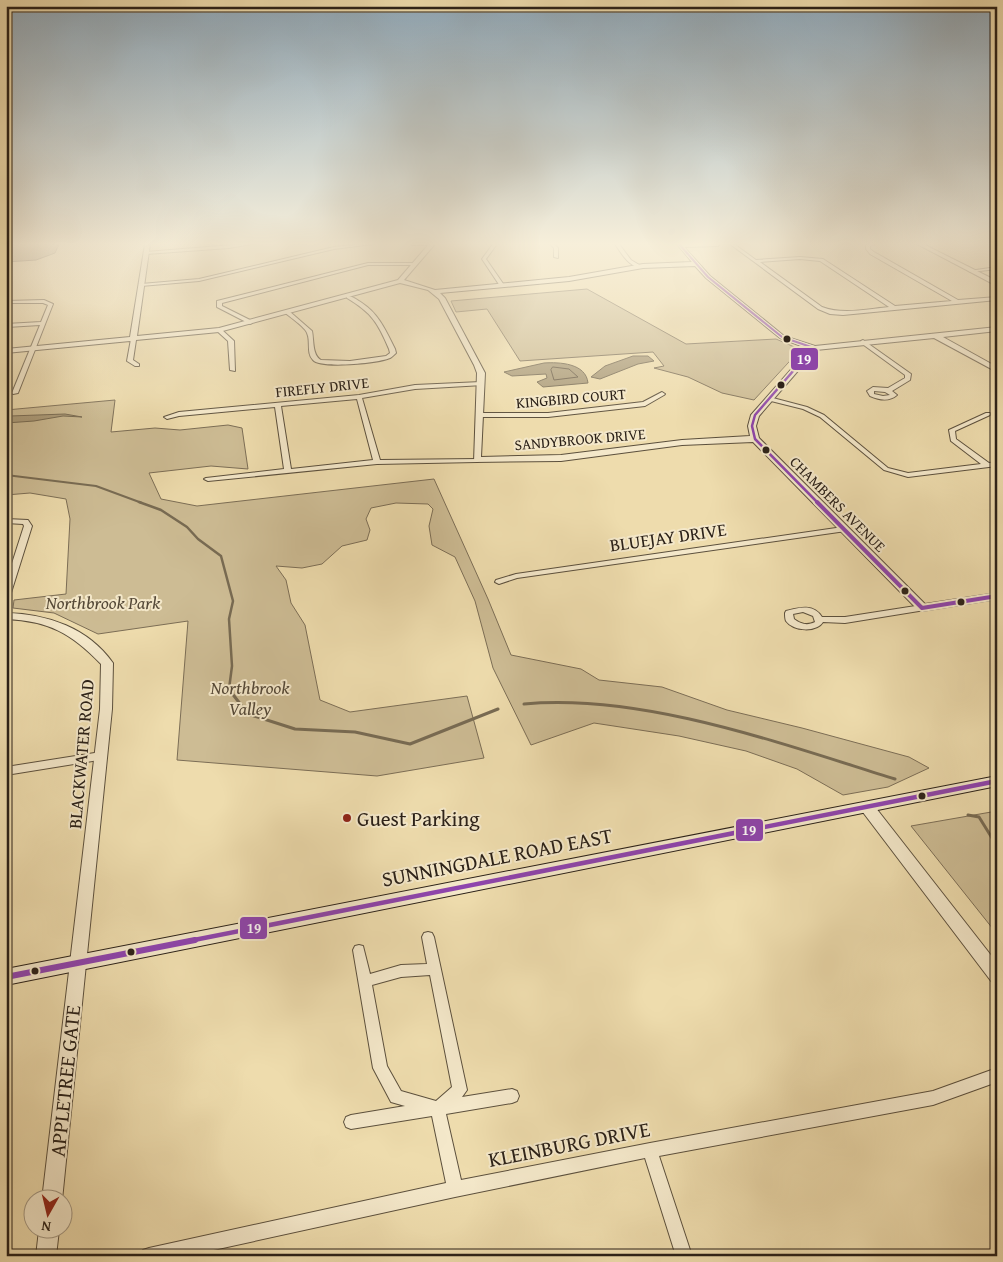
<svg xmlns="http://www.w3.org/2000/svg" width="1003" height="1262" font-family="'Gentium Book Plus',serif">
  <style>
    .green { fill: #cdbc94; stroke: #7c6e56 }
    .water { fill: #ac9c7a; stroke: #786b53 }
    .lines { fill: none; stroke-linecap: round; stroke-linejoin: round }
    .shore { stroke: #6c5e49; stroke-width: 1 }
    .stream-far2 { stroke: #786b53; stroke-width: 2 }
    .stream-far1 { stroke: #786b53; stroke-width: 2.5 }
    .stream { stroke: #786b53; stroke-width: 3 }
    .building { fill: #908265; stroke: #2b2118 }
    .minor-casing { stroke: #5c503d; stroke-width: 2 }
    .tertiary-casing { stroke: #5c503d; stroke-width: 2 }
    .secondary-casing { stroke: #2b2118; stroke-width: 2 }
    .minor { fill: #f4e8ca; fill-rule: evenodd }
    .tertiary { fill: #f4e8ca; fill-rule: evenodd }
    .secondary { fill: #f4e8ca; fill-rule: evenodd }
    .bus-1-far4-casing { stroke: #f4e8ca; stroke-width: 4 }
    .bus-1-far3-casing { stroke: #f4e8ca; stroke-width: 5 }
    .bus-1-far2-casing { stroke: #f4e8ca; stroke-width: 8 }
    .bus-1-far1-casing { stroke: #f4e8ca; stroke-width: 8 }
    .bus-1-casing { stroke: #f4e8ca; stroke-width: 10 }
    .bus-1-far4 { stroke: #8e44ad; stroke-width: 2 }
    .bus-1-far3 { stroke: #8e44ad; stroke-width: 2.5 }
    .bus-1-far2 { stroke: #8e44ad; stroke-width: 4 }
    .bus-1-far1 { stroke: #8e44ad; stroke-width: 4.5 }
    .bus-1 { stroke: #8e44ad; stroke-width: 6 }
    .bus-dot { fill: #2b2118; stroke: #f4e8ca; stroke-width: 2 }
    .poi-dot { fill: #8f2418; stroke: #f4e8ca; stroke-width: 2 }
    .labels { text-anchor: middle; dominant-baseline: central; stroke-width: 4; stroke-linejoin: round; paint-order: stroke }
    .far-street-label { font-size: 15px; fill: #2b2118; stroke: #f4e8ca }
    .street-label { font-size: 18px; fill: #2b2118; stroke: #f4e8ca }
    .park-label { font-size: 18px; font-style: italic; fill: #544837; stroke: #f4e8ca }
    .near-poi-label { font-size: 21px; fill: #2b2118; stroke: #f4e8ca; text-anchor: start }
    .near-street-label { font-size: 21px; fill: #2b2118; stroke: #f4e8ca }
    .line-badge { stroke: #f4e8ca; stroke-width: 2 }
    .badge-label { font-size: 14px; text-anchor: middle; font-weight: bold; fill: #fff }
  </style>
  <rect width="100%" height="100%" fill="#eedcad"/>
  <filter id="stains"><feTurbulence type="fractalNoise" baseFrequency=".004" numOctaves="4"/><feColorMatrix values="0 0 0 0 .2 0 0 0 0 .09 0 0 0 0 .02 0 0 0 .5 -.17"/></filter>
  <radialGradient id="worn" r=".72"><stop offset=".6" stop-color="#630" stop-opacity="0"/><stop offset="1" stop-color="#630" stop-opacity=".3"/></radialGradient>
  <path class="green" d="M587,289L686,344L776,339L799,349V351L754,400L722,393L688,377L654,368L664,366L653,352L520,361L487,309L456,312L451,301Z
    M115,400L111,432L155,428L180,430L228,425L242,428L248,469L211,466L149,473L161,499L197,506L434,479L488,599L511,655L581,669L599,680L662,687L727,710L802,728L909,757L929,768L888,787L843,795L797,769L746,751L679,736L594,723L531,745L493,668L475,601L455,557L432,545L429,526L433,509L428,504L396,503L371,508L366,519L370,530L367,540L342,546L322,564L302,568L276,566L286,580L291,603L305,625L320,700L350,712L467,696L484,758L377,776L177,760L188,621L98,634L54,613L13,608L14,600L66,594L70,519L66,499L30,493L6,495V410Z
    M997,811V934L911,826Z"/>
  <path class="water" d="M633,356H648L654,361L638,364L600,379L591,377L605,366Z
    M544,363C559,362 586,363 588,383L543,387L537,382L547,378L546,374L512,376L504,372Z
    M65,414L82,417L63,416L34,421L6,423V418L10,416Z"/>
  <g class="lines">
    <path class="shore" d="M553,367L569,369L578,377L554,380L551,370Z"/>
    <path class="stream-far2" d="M6,475L96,486L142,503"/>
    <path class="stream-far1" d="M139,502L161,510L187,527L198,539L221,556L233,601L229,619L232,666L229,689L232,693"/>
    <path class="stream" d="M231,692L248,714L295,729L355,732L410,744L498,709
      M524,704C643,693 782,744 895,779
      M968,815L979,817L992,838L997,840"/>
  </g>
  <path class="building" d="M6,244H59L55,253L36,260L6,262Z"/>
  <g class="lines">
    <g class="minor-casing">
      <path id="minor" d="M244,244H252L229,248L146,254L144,253L146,252Z
        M363,244H373L334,249L199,281L141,286L139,285L141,284L199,279L334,247Z
        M410,244H433L431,245H412Z
        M493,244H497L486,259L504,285L502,286H500L482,259Z
        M550,244H554L558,248V258L554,257V248Z
        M615,244H619L631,260L641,266V268C628,266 622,254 615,244Z
        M730,244H734L756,260L800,257L823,259L895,306L952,301L870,254L866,249V245L875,244L870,246V249L874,252L958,300L997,297V300L843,315L830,314L818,309ZM800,259L820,261L889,307C867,309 843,315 822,307L760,262Z
        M368,263H415L417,264L415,265H368L222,303V306L252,321V323L250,324L217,307V301Z
        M997,267V269L971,272L969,271Z
        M347,296C353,296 357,300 362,303C379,314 386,331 395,349L396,353C395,354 392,357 390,358C379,363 321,369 313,360C306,353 311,341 307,333C305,327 290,317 284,312L289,311L312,331C314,340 312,355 321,360L350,361L386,356L390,353L389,349C378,323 372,313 347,298Z
        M44,300L53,304L18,393L13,394L12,393L40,325L7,327L6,324L41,322L48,305L43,303H6V301Z
        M217,329H221L234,341L235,371L230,370L228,341L217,331Z
        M131,339L136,340L133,360L139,364V366H135L127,361Z
        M863,340L911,374L910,380L892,391L897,395C889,402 879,400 870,396L867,391L873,387L888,388L905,378V375L861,343V341ZM874,391L885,392L890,395L883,396L874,394Z
        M481,382L484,384L483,385L415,389L362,398L380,460L479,459V461L477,462L377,464L208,481L204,479L206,478L284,469L275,407L179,416L167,419L164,417L179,412L359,395L415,385ZM357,399L373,460L291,469L281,406Z
        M662,392L665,394L664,395L645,406L548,417H479L476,415L479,413H548L643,402Z
        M769,397L807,407L824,415L888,468L908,473L981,464L951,441L949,430L986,413H990V415L955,431L956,439L989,463L997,462V466L908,477L884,470L820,417L803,409L767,400V398Z
        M6,519L28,520L32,526L10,596L6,598V582L24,526L23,524L6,523Z
        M843,527L847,529L846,531L517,578L499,584L495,582L496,580L516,574Z
        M922,605L925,606L926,608L925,610L845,623L823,622C817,632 794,632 786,621C785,619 785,615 785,613L786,611C798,608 813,603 822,617H845ZM803,612L813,616L815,622C807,626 801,624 794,619L793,614Z
        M101,752L105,753L106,756L105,759L6,775V767Z
        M428,932L432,933L434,937L467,1090L462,1097L512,1089L517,1091L519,1096L517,1101L512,1103L446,1114L461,1180L650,1143L933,1091L997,1068V1082L933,1105L659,1156L692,1256H676L645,1158L455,1197L186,1256H141L143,1250L149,1248L446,1183L432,1116L351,1129L346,1127L344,1122L346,1117L351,1115L405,1106L391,1102L373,1068L353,950L355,946L359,945L363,946L370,974L401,965L427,964L422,937L424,933ZM430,975L452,1087L436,1101L401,1091L387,1066L372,985L401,977Z"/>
    </g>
    <g class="tertiary-casing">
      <path id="tertiary" d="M145,244H150L137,336L219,328L398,280L429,244H435L404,280L435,290L569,277L643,264L692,262L677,244H720L718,246L684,247L710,276L784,336L815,346L997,327V331L943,337L997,367V372L934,338L816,350L759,416L756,426L759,438L925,604L997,593V599L922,611L918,610L753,442L682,445L561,461L474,462L477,373L474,365L439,299L428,290L400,283L219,332L136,340L133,342L130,341L6,353V349L130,337ZM695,266L706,278L780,338L809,349L751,415L748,426L750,436L682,440L561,455L481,457L485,373L445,298L440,293L569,281L643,268Z
        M917,244H923L997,281V286Z
        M6,613C48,614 88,628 113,663L112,709L62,1200H42L100,709L101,664C71,633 49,621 6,619Z
        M867,802L872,803L997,963V983L991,981L862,811L860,807L862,803Z
        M39,1230H59L56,1256H36Z"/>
    </g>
    <g class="secondary-casing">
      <path id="secondary" d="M997,776V786L6,985V969Z"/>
    </g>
    <use href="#minor" class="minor"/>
    <use href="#tertiary" class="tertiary"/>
    <use href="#secondary" class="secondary"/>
    <g class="bus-1-far4-casing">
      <path id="bus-1-far4" d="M679,244L708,277L782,337L814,348L806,357"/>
    </g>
    <g class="bus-1-far3-casing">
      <path id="bus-1-far3" d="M807,355L755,415L752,426L755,439L818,503"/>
    </g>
    <g class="bus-1-far2-casing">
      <path id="bus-1-far2" d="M817,502L922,608L997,596"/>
    </g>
    <g class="bus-1-far1-casing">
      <path id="bus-1-far1" d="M189,941L997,781"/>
    </g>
    <g class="bus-1-casing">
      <path id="bus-1" d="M6,977L195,940"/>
    </g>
    <use href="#bus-1-far4" class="bus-1-far4"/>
    <use href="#bus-1-far3" class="bus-1-far3"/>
    <use href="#bus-1-far2" class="bus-1-far2"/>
    <use href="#bus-1-far1" class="bus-1-far1"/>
    <use href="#bus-1" class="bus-1"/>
  </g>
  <linearGradient id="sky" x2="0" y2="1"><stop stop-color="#90aabc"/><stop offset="0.58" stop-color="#f7efda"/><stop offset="1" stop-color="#f7efda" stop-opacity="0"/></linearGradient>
  <rect width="1003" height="420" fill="url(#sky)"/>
  <g class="bus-dot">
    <circle cx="787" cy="339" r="4.5"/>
    <circle cx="781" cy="385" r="4.5"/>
    <circle cx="766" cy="450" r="4.5"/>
    <circle cx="905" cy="591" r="4.5"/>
    <circle cx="961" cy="602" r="4.5"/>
    <circle cx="922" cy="796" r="4.5"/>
    <circle cx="131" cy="952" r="4.5"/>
    <circle cx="35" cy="971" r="4.5"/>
  </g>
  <circle class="poi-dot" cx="347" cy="818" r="5"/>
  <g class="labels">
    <g class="far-street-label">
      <text transform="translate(322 387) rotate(-6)">FIREFLY DRIVE</text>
      <text transform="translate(571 398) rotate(-5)">KINGBIRD COURT</text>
      <text transform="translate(580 439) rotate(-5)">SANDYBROOK DRIVE</text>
      <text transform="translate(838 504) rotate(45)">CHAMBERS AVENUE</text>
    </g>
    <g class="street-label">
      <text transform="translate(668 537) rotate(-8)">BLUEJAY DRIVE</text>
      <text transform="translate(81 754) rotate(-85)">BLACKWATER ROAD</text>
    </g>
    <g class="park-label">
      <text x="103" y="602">Northbrook Park</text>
      <text x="250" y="687">Northbrook<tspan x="250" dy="21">Valley</tspan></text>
    </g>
    <g class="near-poi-label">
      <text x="357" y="818">Guest Parking</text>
    </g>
    <g class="near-street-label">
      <text transform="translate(497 857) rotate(-11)">SUNNINGDALE ROAD EAST</text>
      <text transform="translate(65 1081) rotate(-84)">APPLETREE GATE</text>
      <text transform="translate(569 1144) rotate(-11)">KLEINBURG DRIVE</text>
    </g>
  </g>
  <g class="line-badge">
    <rect x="790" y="347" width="29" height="24" rx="5" fill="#8e44ad"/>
    <rect x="735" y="818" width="29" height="24" rx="5" fill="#8e44ad"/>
    <rect x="239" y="916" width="29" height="24" rx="5" fill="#8e44ad"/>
  </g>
  <g class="badge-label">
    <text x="804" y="364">19</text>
    <text x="749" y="835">19</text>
    <text x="254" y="933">19</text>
  </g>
  <rect width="1003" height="1262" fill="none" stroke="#eedcad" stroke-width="25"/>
  <rect x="8" y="8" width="988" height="1247" fill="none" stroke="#2b2118" stroke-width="2.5"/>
  <rect x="12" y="12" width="978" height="1237" fill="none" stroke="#2b2118"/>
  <g transform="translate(48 1214) rotate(188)"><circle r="24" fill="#f4e8ca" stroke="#a49883"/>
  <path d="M0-4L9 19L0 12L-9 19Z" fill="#8f2418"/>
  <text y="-8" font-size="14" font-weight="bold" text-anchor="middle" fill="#2b2118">N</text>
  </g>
  <rect width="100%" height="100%" filter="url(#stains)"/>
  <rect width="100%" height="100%" fill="url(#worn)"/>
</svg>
